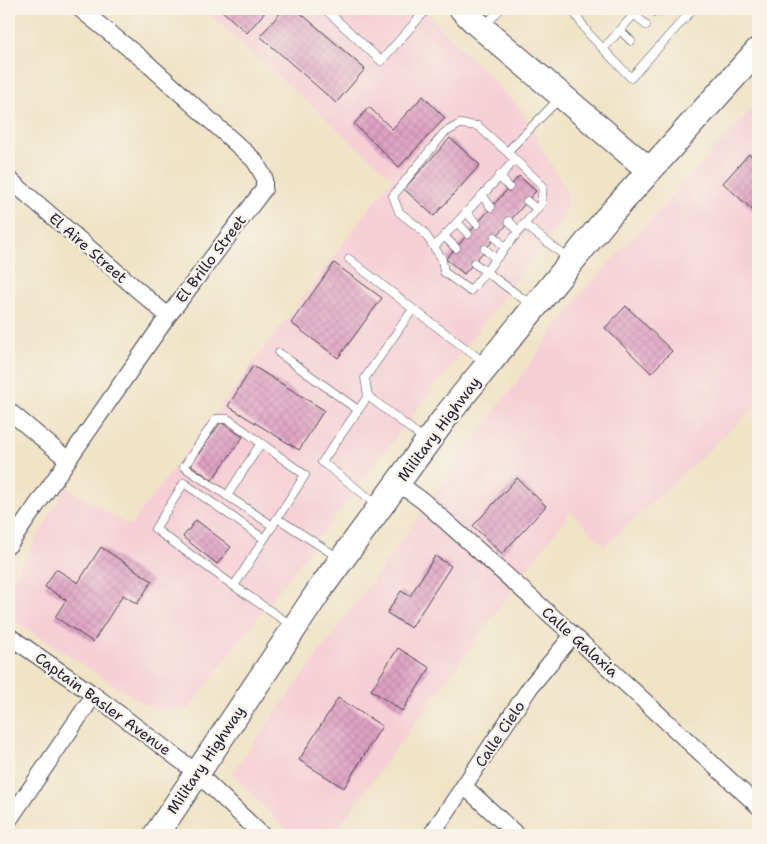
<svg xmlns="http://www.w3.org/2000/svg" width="767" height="844" font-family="'Shantell Sans',sans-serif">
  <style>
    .built { fill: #f6cfd6 }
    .building { fill: url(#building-cross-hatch) }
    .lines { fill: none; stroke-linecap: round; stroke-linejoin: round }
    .lane-casing { stroke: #413f50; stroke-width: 9 }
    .street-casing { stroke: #413f50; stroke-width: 18 }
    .primary-casing { stroke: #413f50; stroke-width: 27 }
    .lane { stroke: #fff; stroke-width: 8 }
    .street { stroke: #fff; stroke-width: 16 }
    .primary { stroke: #fff; stroke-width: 25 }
    .labels { text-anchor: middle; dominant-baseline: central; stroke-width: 4.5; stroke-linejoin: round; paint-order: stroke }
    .street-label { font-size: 15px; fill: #22223b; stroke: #f7f3e8 }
  </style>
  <defs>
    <pattern id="building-cross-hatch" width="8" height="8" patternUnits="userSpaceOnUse" patternTransform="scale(1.25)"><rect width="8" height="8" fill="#dfa2c3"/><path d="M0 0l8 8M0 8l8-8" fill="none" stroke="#bf8ba8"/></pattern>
  </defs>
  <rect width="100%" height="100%" fill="#f7f3e8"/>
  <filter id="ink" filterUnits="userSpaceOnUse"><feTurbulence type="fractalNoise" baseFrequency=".02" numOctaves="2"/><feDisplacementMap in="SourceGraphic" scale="10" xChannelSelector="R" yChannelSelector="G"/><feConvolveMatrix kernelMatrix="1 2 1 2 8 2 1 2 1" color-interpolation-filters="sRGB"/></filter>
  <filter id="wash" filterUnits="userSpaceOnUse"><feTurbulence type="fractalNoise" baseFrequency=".0096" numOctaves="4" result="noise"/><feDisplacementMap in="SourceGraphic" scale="20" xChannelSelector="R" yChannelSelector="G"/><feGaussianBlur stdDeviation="1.12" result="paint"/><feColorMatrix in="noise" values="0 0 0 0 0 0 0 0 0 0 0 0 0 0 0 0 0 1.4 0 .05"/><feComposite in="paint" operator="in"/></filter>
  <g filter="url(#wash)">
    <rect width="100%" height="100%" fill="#f0e3c6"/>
    <path class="built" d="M203,9H423L519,107L569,196L563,219L188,709L154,710L9,617V587L66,487L130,526L393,178Z
      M758,102V404L605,546L570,511L333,835H291L232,773L580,295Z"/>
    <g id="blocks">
      <path class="building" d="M220,9H261L265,12L247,33Z
        M284,9H296L365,69L336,103L260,36Z
        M423,96L445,118L399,167L354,124L369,107L392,129Z
        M450,138L480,165L434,216L404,189Z
        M749,154L758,162V215L723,183Z
        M519,176L536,191L464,274L446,259Z
        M334,263L382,298L338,358L291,323Z
        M626,306L672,351L651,373L605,328Z
        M253,366L324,410L299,450L228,406Z
        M221,422L243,437L212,480L191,465Z
        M517,478L546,506L502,554L473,526Z
        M196,520L231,547L217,564L183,537Z
        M101,547L152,581L137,604L123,595L93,642L55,617L66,600L45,587L56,569L78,583Z
        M435,556L451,566L411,628L387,613L401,591L410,596Z
        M398,648L430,668L402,711L371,690Z
        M338,698L382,726L344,788L299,760Z"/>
    </g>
  </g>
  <g filter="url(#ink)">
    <use href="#blocks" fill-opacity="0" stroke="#413f50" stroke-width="1"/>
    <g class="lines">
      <g class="lane-casing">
        <path id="lane" d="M325,9L381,61L427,9
          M572,9L588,33L631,78L693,9
          M653,9L657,13
          M634,14L646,25
          M485,26L500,9
          M620,30L631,41
          M603,49L639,9
          M507,152L543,186L541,204L470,291L444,272L442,259L423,231L399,212L393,196L444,133L460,124L478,126L507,152L559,99
          M499,176L509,187
          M482,195L491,207
          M527,201L537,209
          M466,212L477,224
          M509,221L518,231
          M457,222L468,234
          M524,224L570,260
          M444,236L456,248
          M495,237L505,248
          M434,247L515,160
          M485,249L496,259
          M349,259L413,309
          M474,263L533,306
          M279,353L358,410
          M368,396L365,378L413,309L485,363
          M227,496L261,443
          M378,505L322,462L368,396L424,439
          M277,518L339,558
          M273,526L184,467L216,419H228L305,475L234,586L291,625
          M234,586L155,529L184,483L264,539"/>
      </g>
      <g class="street-casing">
        <path id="street" d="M9,179L168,316
          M9,411L67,459
          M398,483L423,501L573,635L758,806
          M9,545L168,316L264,189V177L254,160L147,63L80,9
          M9,636L94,695L197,773L262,835
          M464,786L517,835
          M9,820L94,695
          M431,835L531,686L573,635"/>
      </g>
      <g class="primary-casing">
        <path id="primary" d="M462,9L476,23L649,170
          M156,835L321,588L447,415L607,218L758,50"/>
      </g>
      <use href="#lane" class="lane"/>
      <use href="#street" class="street"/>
      <use href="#primary" class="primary"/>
    </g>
  </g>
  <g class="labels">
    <g class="street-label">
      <text transform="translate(88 248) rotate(41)">El Aire Street</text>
      <text transform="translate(211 259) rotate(-53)">El Brillo Street</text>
      <text transform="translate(439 429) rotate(-53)">Military Highway</text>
      <text transform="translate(580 642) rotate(42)">Calle Galaxia</text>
      <text transform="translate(103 704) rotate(36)">Captain Basler Avenue</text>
      <text transform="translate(500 734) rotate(-56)">Calle Cielo</text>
      <text transform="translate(206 760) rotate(-56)">Military Highway</text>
    </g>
  </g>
  <rect width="767" height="844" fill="none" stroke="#f7f3e8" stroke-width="30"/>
</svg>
